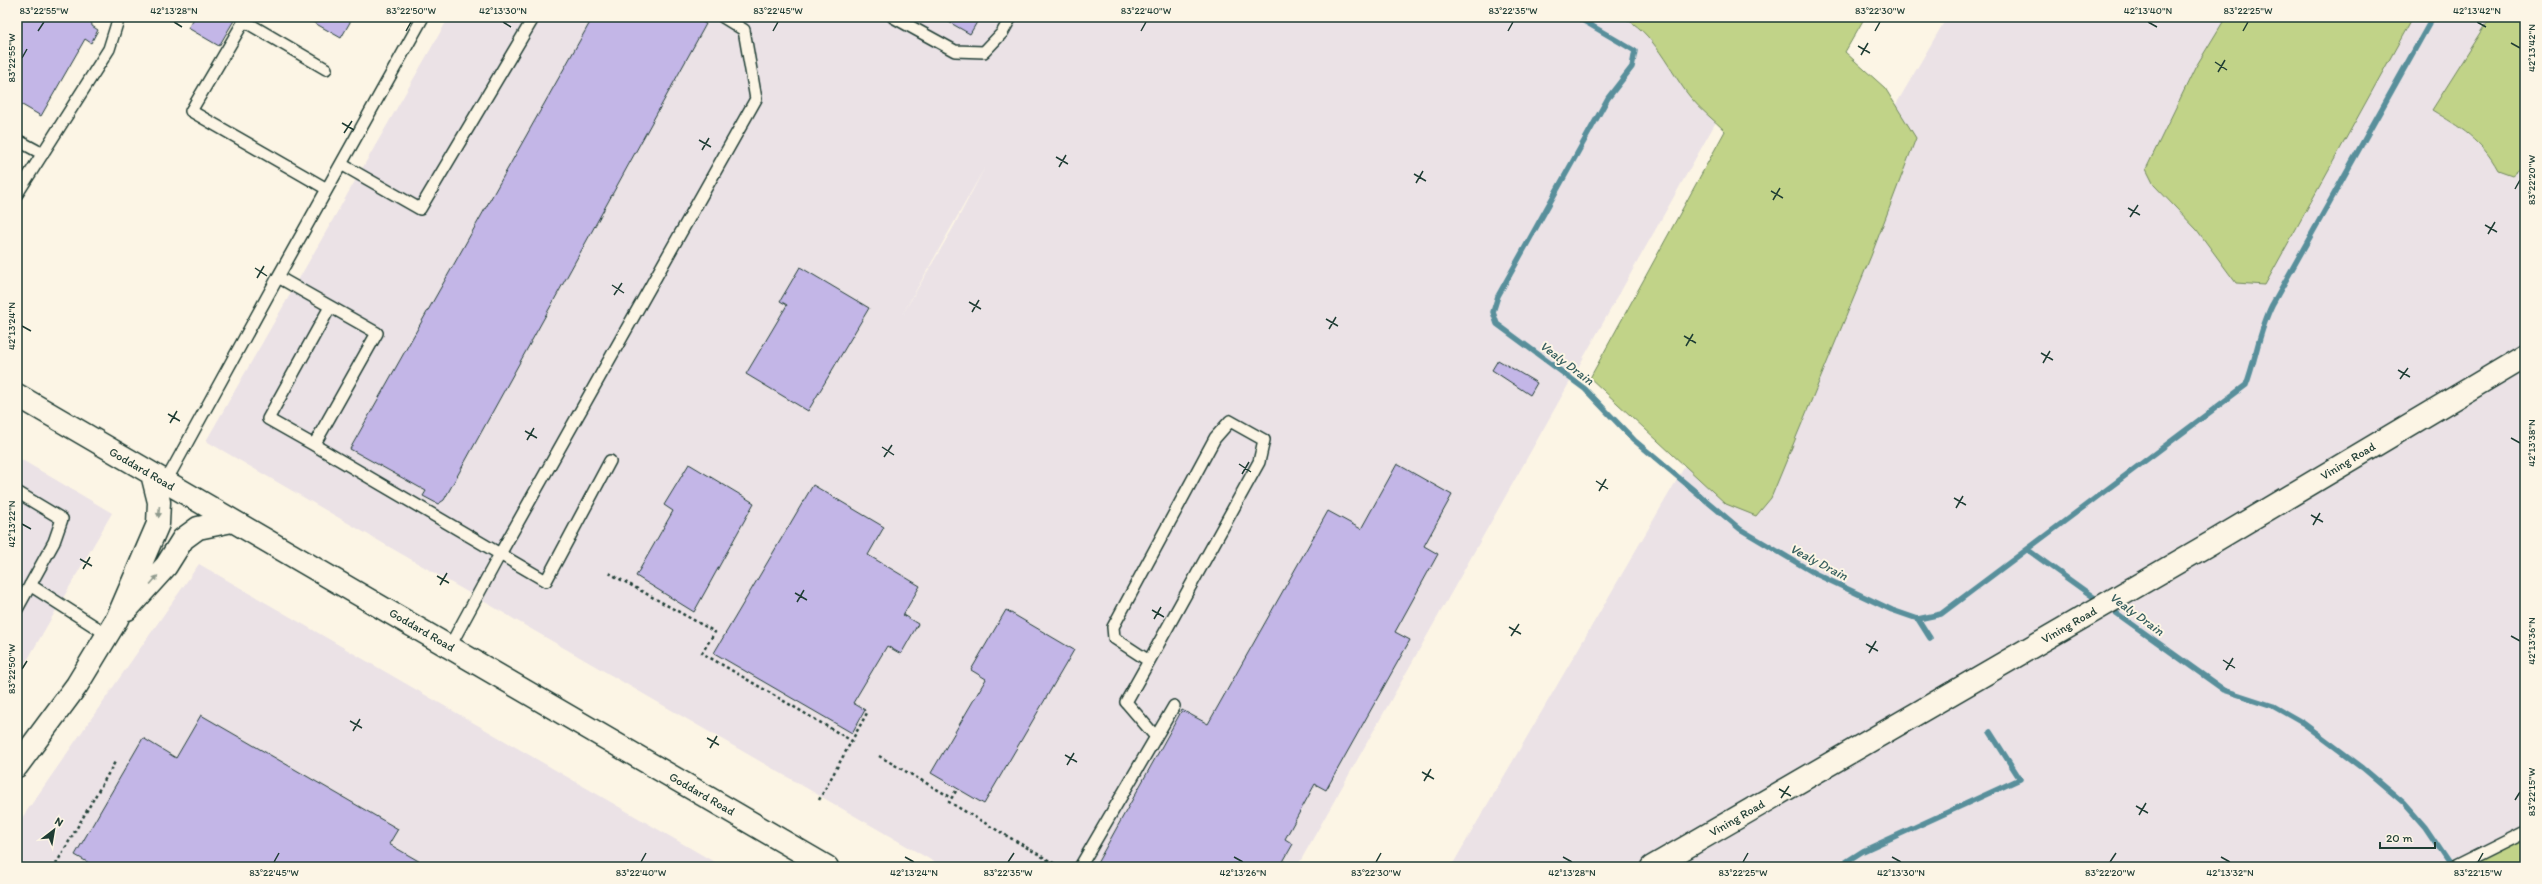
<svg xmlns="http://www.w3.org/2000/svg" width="2542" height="884" font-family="Itim,sans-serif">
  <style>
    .built { fill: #ebe2e6; fill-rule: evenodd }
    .green { fill: #c1d388; stroke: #70885e }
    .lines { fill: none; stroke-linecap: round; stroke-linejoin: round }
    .stream { stroke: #588f9b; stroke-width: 5.5 }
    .building { fill: #c3b6e7; stroke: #1f3d34 }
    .lane-casing { stroke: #1f3d34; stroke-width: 14 }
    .secondary-casing { stroke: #1f3d34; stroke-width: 25 }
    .path { stroke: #1f3d34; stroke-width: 2.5; stroke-dasharray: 3 3; stroke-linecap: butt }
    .lane { stroke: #fcf5e5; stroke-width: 11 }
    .secondary { stroke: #fcf5e5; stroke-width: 22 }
    .oneway { fill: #8e998c }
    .ticks { fill: none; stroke: #1f3d34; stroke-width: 1.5 }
    .labels { text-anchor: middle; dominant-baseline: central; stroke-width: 4; stroke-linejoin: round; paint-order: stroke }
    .street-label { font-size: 12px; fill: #1f3d34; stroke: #fcf5e5 }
    .water-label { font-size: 13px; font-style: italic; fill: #375f5f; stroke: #fcf5e5 }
    .neatline { fill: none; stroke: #1f3d34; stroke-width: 1.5 }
    .ticks-label { font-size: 10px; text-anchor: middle; fill: #1f3d34 }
  </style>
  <rect width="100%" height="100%" fill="#fcf5e5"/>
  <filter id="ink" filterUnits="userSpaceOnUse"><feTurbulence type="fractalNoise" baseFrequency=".025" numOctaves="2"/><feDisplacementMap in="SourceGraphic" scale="8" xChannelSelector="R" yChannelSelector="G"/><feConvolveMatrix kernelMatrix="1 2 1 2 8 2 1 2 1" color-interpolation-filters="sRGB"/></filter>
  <g filter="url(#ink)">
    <path class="built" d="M449,17H1775L1297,867H943L206,441ZM985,167L953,228L901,317Z
      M1947,17H2525V867H1451Z
      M17,457L112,513L17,678Z
      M199,564L723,867H17V825Z"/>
    <path class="green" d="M1621,17H1865L1845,52L1885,88L1916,138L1871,256L1771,498L1756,516L1726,504L1590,378L1725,131C1714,120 1701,110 1691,98C1670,73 1653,29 1621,17Z
      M2226,17H2413L2265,285L2236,283L2197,230L2154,185L2146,169L2195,68Z
      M2491,17H2525V165L2512,175L2498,170C2481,139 2461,128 2432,110Z
      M2525,833V867H2455Z"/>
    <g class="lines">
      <path class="stream" d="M1577,17L1635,51L1632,67L1608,98L1498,296L1493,312L1497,324L1585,389L1634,440L1740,529L1816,574L1892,610L1918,619L1941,614L2246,385C2256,359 2259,331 2272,305L2433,17
        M2028,550L2099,601
        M2108,607L2224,690L2273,706L2303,723L2363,768L2404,803L2425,827L2452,867
        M1918,619L1930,638
        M1838,867L1863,851L2020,779L1990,732"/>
    </g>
    <path class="building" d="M17,17H91L92,26L98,30L91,43L85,39L41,116L17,102Z
      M195,17H236L219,46L188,28Z
      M304,17H353L341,38Z
      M593,17H693L706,24L444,500L438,504L423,496L426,491L350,449Z
      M940,17H980L970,34Z
      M800,267L869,308L808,411L746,374L787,305L780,301Z
      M1498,360L1537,383L1530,395L1492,370Z
      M689,464L754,503L694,612L636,576L673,511L664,505Z
      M1397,464L1452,495L1424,546L1438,554L1395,632L1410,640L1326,790L1315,784L1285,839L1293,844L1280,867H1095L1182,710L1208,724L1328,511L1361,529Z
      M813,485L884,527L868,555L920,586L903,615L918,624L901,654L887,646L853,703L865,710L852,733L714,653Z
      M1006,610L1074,650L984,804L931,773L986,679L971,670Z
      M201,715L398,829L389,844L429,867H96L75,855L143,738L176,758Z"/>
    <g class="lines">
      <g class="lane-casing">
        <path id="lane" d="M893,17L955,51L984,52L1002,33L1011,17
          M326,69L244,21L191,111L327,189
          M17,140L43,154
          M341,164L420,209L534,17
          M17,194L109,49L119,17
          M278,277L423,17
          M314,445L268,419L330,307
          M610,461L546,581L500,554L756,99L744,30L723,17
          M165,483L278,277L377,333L314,445L500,554L450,646
          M17,492L62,519L54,542L17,609
          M30,585L108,635
          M1149,661L1114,638L1113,627L1215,438L1230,421L1264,440L1259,462L1149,661L1126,702L1156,737
          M1080,867L1174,706
          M2455,867L2525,832"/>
      </g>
      <g class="secondary-casing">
        <path id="secondary" d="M17,395L827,867
          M127,609L166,566L183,539L198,528L232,521
          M17,766L77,685L117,619L158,524L159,502L152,474
          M1652,867L2211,543L2525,356"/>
      </g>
      <path class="path" d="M609,573L715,632L702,653L852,741
        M879,756L952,798
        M956,791L949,802L1060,867
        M819,800L867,713
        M56,864L115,762"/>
      <use href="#lane" class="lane"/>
      <use href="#secondary" class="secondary"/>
    </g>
    <defs><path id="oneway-solid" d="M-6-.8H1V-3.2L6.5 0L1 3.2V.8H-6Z"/></defs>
    <g class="oneway">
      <use href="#oneway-solid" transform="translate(159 512) rotate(94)"/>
      <use href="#oneway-solid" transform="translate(154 580) rotate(-49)"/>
    </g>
  </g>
  <path class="ticks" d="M174,22L182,27M503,22L511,27M2148,22L2157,27M2477,22L2486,27M38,31L44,22M406,31L411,22M773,31L778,22M1141,31L1146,22M1508,31L1513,22M1875,31L1880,22M2243,31L2248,22M2511,43L2520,48M1858,46L1870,53M1861,55L1868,43M22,58L27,49M2215,62L2227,70M2218,72L2225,60M342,123L354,130M344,133L352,121M699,140L711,147M702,150L709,138M1056,157L1068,164M1059,167L1066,155M1414,174L1426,181M1416,183L1423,171M2515,189L2520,180M1771,191L1783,198M1773,200L1780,188M2128,208L2140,215M2130,217L2138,205M2485,225L2497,232M2488,234L2495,222M255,268L267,276M257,278L264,266M612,285L624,293M614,295L622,283M969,302L981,309M972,312L979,300M1326,319L1338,326M22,326L31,331M1329,329L1336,317M1684,336L1696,343M1686,346L1693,334M2041,353L2053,360M2043,363L2050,351M2398,370L2410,377M2400,379L2408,368M168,414L180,421M170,423L177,411M525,431L537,438M2511,438L2520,443M527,440L534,428M882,447L894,455M884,457L892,445M1239,464L1251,472M1242,474L1249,462M1596,481L1608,489M1599,491L1606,479M1954,498L1966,505M1956,508L1963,496M2311,515L2323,522M22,524L31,529M2313,525L2320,513M80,559L92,566M83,569L90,557M437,576L449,583M440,585L447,573M795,593L807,600M797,602L804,590M1152,610L1164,617M1154,619L1161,607M1509,627L1521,634M1511,636L1519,624M2511,636L2520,641M1866,644L1878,651M1869,653L1876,641M2223,660L2235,668M22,669L27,661M2226,670L2233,658M350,721L362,728M353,731L360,719M707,738L719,745M710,748L717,736M1065,755L1077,762M1067,765L1074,753M1422,772L1434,779M1424,781L1431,769M1779,789L1791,796M1781,798L1789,786M2515,800L2520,792M2136,806L2148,813M2139,815L2146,803M905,857L914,862M1234,857L1243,862M1563,857L1572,862M1892,857L1901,862M2221,857L2230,862M274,862L279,853M641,862L646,853M1008,862L1014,853M1376,862L1381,853M1743,862L1748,853M2110,862L2116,853M2478,862L2483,853"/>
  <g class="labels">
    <g class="street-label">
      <text transform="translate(2348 461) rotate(-31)">Vining Road</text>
      <text transform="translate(142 469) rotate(30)">Goddard Road</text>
      <text transform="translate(2069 625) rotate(-30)">Vining Road</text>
      <text transform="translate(422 630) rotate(30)">Goddard Road</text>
      <text transform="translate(702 794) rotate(30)">Goddard Road</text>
      <text transform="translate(1737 818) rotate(-30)">Vining Road</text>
    </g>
    <g class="water-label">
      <text transform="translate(1567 363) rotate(37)">Vealy Drain</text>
      <text transform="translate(1819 562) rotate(28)">Vealy Drain</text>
      <text transform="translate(2137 614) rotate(36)">Vealy Drain</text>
    </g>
  </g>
  <rect width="2542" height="884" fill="none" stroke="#fcf5e5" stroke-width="44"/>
  <g transform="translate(54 830) rotate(31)" stroke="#fcf5e5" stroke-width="3" paint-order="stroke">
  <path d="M0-3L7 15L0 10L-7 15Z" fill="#1f3d34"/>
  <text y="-6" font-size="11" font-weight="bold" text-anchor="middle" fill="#1f3d34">N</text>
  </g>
  <path d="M2380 842v6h55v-6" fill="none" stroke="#1f3d34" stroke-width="2"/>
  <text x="2386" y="842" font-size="12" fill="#1f3d34" stroke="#fcf5e5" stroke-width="3" paint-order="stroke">20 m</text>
  <rect x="22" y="22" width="2498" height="840" class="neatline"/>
  <g class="ticks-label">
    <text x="44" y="14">83°22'55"W</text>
    <text x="174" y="14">42°13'28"N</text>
    <text x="411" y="14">83°22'50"W</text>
    <text x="503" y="14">42°13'30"N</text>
    <text x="778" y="14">83°22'45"W</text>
    <text x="1146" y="14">83°22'40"W</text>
    <text x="1513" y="14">83°22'35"W</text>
    <text x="1880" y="14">83°22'30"W</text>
    <text x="2148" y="14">42°13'40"N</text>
    <text x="2248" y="14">83°22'25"W</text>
    <text x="2477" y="14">42°13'42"N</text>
    <text transform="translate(2531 48) rotate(-90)" y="4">42°13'42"N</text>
    <text transform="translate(11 58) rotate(-90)" y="4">83°22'55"W</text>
    <text transform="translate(2531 180) rotate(-90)" y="4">83°22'20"W</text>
    <text transform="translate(11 326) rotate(-90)" y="4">42°13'24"N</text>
    <text transform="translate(2531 443) rotate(-90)" y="4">42°13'38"N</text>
    <text transform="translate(11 524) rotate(-90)" y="4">42°13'22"N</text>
    <text transform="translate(2531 641) rotate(-90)" y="4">42°13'36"N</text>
    <text transform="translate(11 669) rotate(-90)" y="4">83°22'50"W</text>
    <text transform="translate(2531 792) rotate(-90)" y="4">83°22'15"W</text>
    <text x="274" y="876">83°22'45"W</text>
    <text x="641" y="876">83°22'40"W</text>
    <text x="914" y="876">42°13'24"N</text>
    <text x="1008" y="876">83°22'35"W</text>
    <text x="1243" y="876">42°13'26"N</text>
    <text x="1376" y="876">83°22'30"W</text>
    <text x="1572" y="876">42°13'28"N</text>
    <text x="1743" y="876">83°22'25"W</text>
    <text x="1901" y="876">42°13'30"N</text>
    <text x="2110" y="876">83°22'20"W</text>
    <text x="2230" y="876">42°13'32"N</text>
    <text x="2478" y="876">83°22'15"W</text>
  </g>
</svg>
